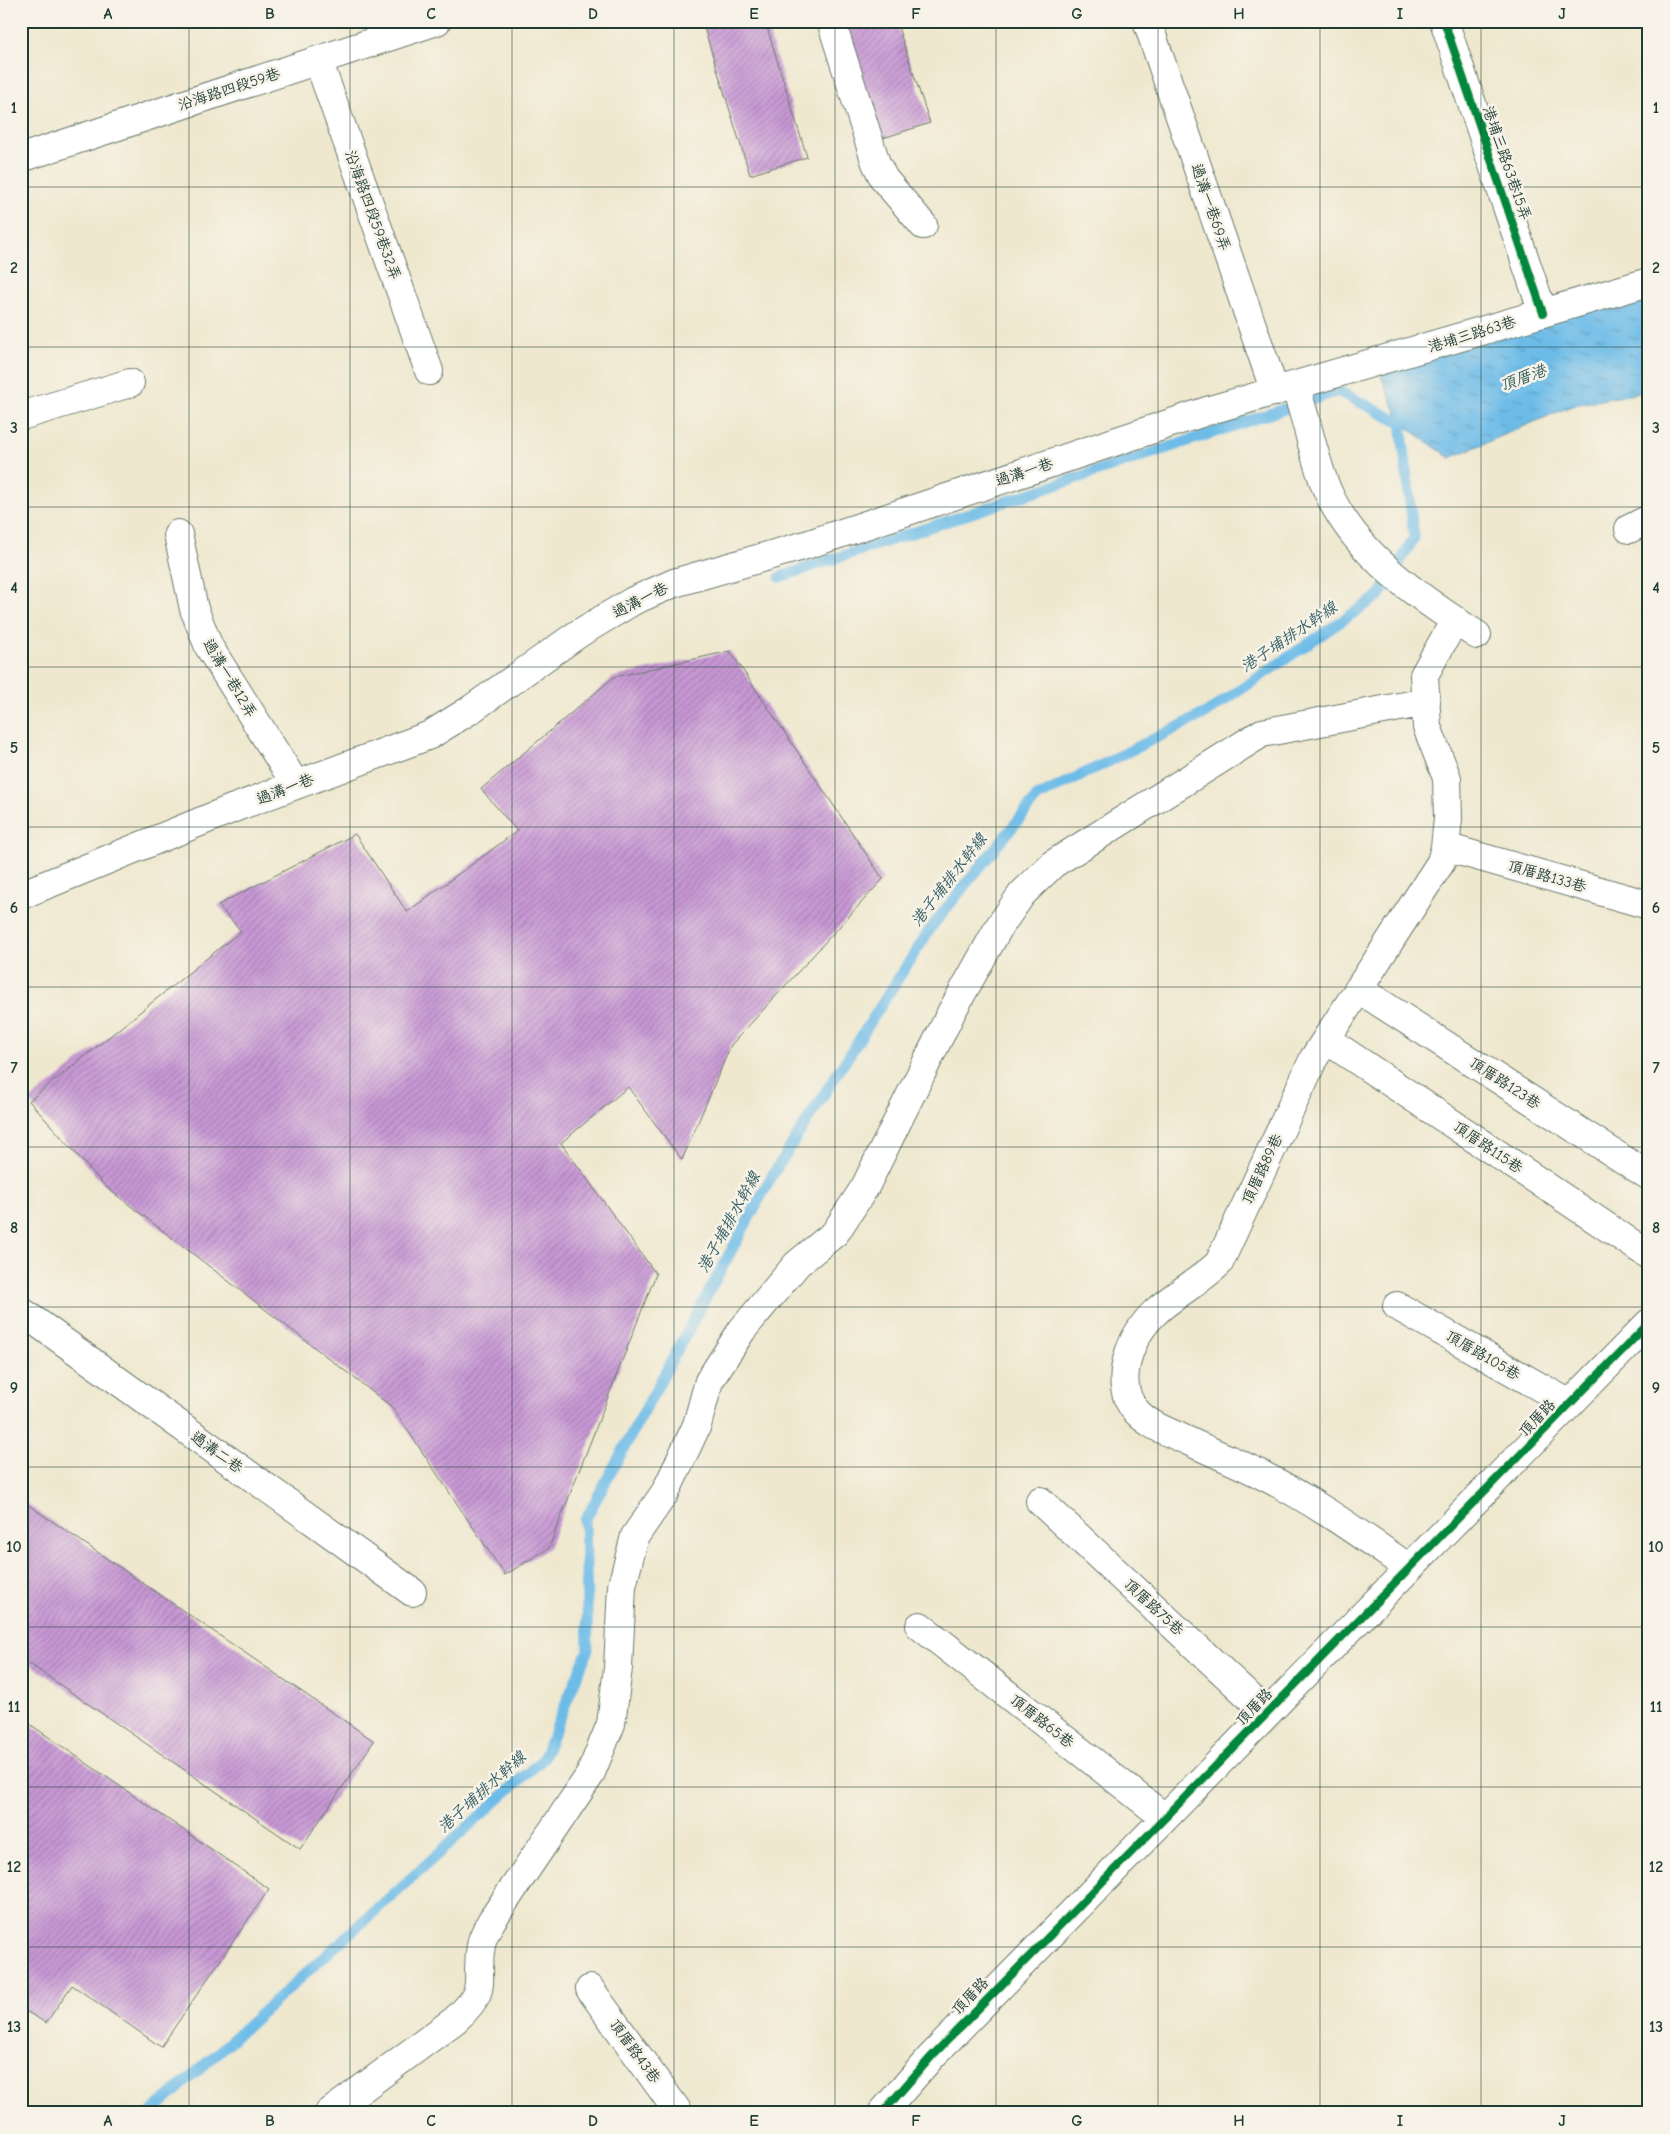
<svg xmlns="http://www.w3.org/2000/svg" width="1670" height="2134" font-family="'Comic Neue','LXGW WenKai TC',sans-serif">
  <style>
    .water { fill: url(#water-ripples); stroke: #467c8e }
    .lines { fill: none; stroke-linecap: round; stroke-linejoin: round }
    .stream { stroke: #6dbce8; stroke-width: 11 }
    .building { fill: url(#building-hatch) }
    .minor-casing { stroke: #68796a; stroke-width: 30 }
    .minor { stroke: #fff; stroke-width: 28 }
    .cycleway-casing { stroke: #f7f3e8; stroke-width: 11 }
    .cycleway { stroke: #00873e; stroke-width: 8 }
    .grid { fill: none; stroke: #1f3d34; stroke-width: 1; stroke-opacity: 0.55 }
    .labels { text-anchor: middle; dominant-baseline: central; stroke-width: 5; stroke-linejoin: round; paint-order: stroke }
    .street-label { font-size: 15px; fill: #1f3d34; stroke: #f7f3e8 }
    .water-label { font-size: 16px; font-style: italic; fill: #325d61; stroke: #f7f3e8 }
    .neatline { fill: none; stroke: #1f3d34; stroke-width: 2 }
    .grid-label { font-size: 16px; text-anchor: middle; font-weight: bold; fill: #1f3d34 }
  </style>
  <defs>
    <pattern id="water-ripples" width="26" height="14" patternUnits="userSpaceOnUse" patternTransform="scale(1.25)"><rect width="26" height="14" fill="#6dbce8"/><path d="M2 4q2-2 4 0t4 0M15 11q2-2 4 0t4 0" fill="none" stroke="#599abd"/></pattern>
    <pattern id="building-hatch" width="6" height="6" patternUnits="userSpaceOnUse" patternTransform="scale(1.25)"><rect width="6" height="6" fill="#c898d5"/><path d="M-1 1l2-2M0 6l6-6M5 7l2-2" fill="none" stroke="#a27dae"/></pattern>
  </defs>
  <rect width="100%" height="100%" fill="#f7f3e8"/>
  <filter id="ink" filterUnits="userSpaceOnUse"><feTurbulence type="fractalNoise" baseFrequency=".02" numOctaves="2"/><feDisplacementMap in="SourceGraphic" scale="10" xChannelSelector="R" yChannelSelector="G"/><feConvolveMatrix kernelMatrix="1 2 1 2 8 2 1 2 1" color-interpolation-filters="sRGB"/></filter>
  <filter id="wash" filterUnits="userSpaceOnUse"><feTurbulence type="fractalNoise" baseFrequency=".0096" numOctaves="4" result="noise"/><feDisplacementMap in="SourceGraphic" scale="20" xChannelSelector="R" yChannelSelector="G"/><feGaussianBlur stdDeviation="1.12" result="paint"/><feColorMatrix in="noise" values="0 0 0 0 0 0 0 0 0 0 0 0 0 0 0 0 0 1.4 0 .05"/><feComposite in="paint" operator="in"/></filter>
  <g filter="url(#wash)">
    <rect width="100%" height="100%" fill="#efe8cf"/>
    <path class="water" d="M1649,290V391L1574,405L1450,458L1401,423L1380,374Z"/>
    <g class="lines">
      <path class="stream" d="M151,2113L543,1759L588,1650L585,1520L773,1174L932,926L1037,797L1206,713L1380,595L1414,538L1401,423L1338,391L780,577"/>
    </g>
    <g id="blocks">
      <path class="building" d="M702,21H765L807,157L750,175Z
        M838,21H896L930,123L877,140Z
        M730,651L883,879L731,1045L682,1160L628,1087L561,1143L656,1274L549,1548L505,1575L392,1407L106,1187L29,1101L241,931L218,905L355,834L407,912L517,831L481,789L614,677Z
        M21,1500L374,1741L300,1849L21,1658Z
        M21,1718L269,1889L161,2047L72,1985L46,2023L21,2008Z"/>
    </g>
  </g>
  <g filter="url(#ink)">
    <use href="#blocks" fill-opacity="0" stroke="#68796a" stroke-width="1"/>
    <g class="lines">
      <g class="minor-casing">
        <path id="minor" d="M831,21L876,163L884,179L923,225
          M1147,21L1275,392
          M1444,21L1543,313
          M318,60L429,371
          M21,158L437,21
          M1295,387C1308,421 1313,458 1328,492C1356,555 1420,598 1477,635
          M21,416L130,383
          M1629,529L1649,519
          M178,534L194,609L209,647L296,785
          M1445,847L1649,905
          M21,895L234,808L430,735L470,710L578,634L633,601L674,583L806,545L1207,411L1649,282
          M1360,990L1649,1176
          M1327,1040L1649,1255
          M1397,1306L1570,1404
          M21,1311L412,1592
          M1040,1501L1267,1713
          M1409,1568C1361,1535 1314,1501 1262,1475C1237,1462 1211,1452 1186,1440C1169,1432 1150,1426 1137,1412C1119,1393 1123,1367 1132,1345C1151,1302 1188,1293 1219,1263L1314,1058L1441,862L1445,847L1448,819L1447,778L1427,727L1424,675L1455,620
          M920,1626L1164,1817
          M590,1989L679,2113
          M329,2113L455,2020C491,1987 474,1985 481,1945C482,1937 488,1927 492,1920L590,1775L611,1724L618,1668L622,1586L635,1536L666,1491L697,1425L709,1381L742,1330L797,1264L835,1233L865,1187L952,1011L999,927L1022,894L1053,864L1262,733L1426,702
          M882,2113L931,2057L1649,1323"/>
      </g>
      <use href="#minor" class="minor"/>
      <g class="cycleway-casing">
        <path id="cycleway" d="M1444,21L1543,313
          M882,2113L931,2057L1649,1323"/>
      </g>
      <use href="#cycleway" class="cycleway"/>
    </g>
  </g>
  <path class="grid" d="M189,21V2113M350,21V2113M512,21V2113M674,21V2113M835,21V2113M996,21V2113M1158,21V2113M1320,21V2113M1481,21V2113M21,187H1649M21,347H1649M21,507H1649M21,667H1649M21,827H1649M21,987H1649M21,1147H1649M21,1307H1649M21,1467H1649M21,1627H1649M21,1787H1649M21,1947H1649"/>
  <g class="labels">
    <g class="street-label">
      <text transform="translate(229 89) rotate(-18)">沿海路四段59巷</text>
      <text transform="translate(1507 163) rotate(71)">港埔三路63巷15弄</text>
      <text transform="translate(1211 207) rotate(71)">過溝一巷69弄</text>
      <text transform="translate(373 215) rotate(70)">沿海路四段59巷32弄</text>
      <text transform="translate(1472 334) rotate(-17)">港埔三路63巷</text>
      <text transform="translate(1024 472) rotate(-18)">過溝一巷</text>
      <text transform="translate(640 600) rotate(-27)">過溝一巷</text>
      <text transform="translate(230 678) rotate(59)">過溝一巷12弄</text>
      <text transform="translate(285 789) rotate(-21)">過溝一巷</text>
      <text transform="translate(1547 876) rotate(16)">頂厝路133巷</text>
      <text transform="translate(1505 1083) rotate(33)">頂厝路123巷</text>
      <text transform="translate(1488 1147) rotate(34)">頂厝路115巷</text>
      <text transform="translate(1262 1169) rotate(-65)">頂厝路89巷</text>
      <text transform="translate(1483 1355) rotate(30)">頂厝路105巷</text>
      <text transform="translate(1537 1418) rotate(-46)">頂厝路</text>
      <text transform="translate(217 1452) rotate(36)">過溝二巷</text>
      <text transform="translate(1154 1607) rotate(43)">頂厝路75巷</text>
      <text transform="translate(1254 1707) rotate(-46)">頂厝路</text>
      <text transform="translate(1042 1721) rotate(38)">頂厝路65巷</text>
      <text transform="translate(970 1996) rotate(-46)">頂厝路</text>
      <text transform="translate(635 2051) rotate(54)">頂厝路43巷</text>
    </g>
    <g class="water-label">
      <text transform="translate(1523 378) rotate(-20)">頂厝港</text>
      <text transform="translate(1289 637) rotate(-34)">港子埔排水幹線</text>
      <text transform="translate(949 880) rotate(-52)">港子埔排水幹線</text>
      <text transform="translate(729 1222) rotate(-61)">港子埔排水幹線</text>
      <text transform="translate(482 1792) rotate(-42)">港子埔排水幹線</text>
    </g>
  </g>
  <rect width="1670" height="2134" fill="none" stroke="#f7f3e8" stroke-width="55"/>
  <rect x="28" y="28" width="1614" height="2078" class="neatline"/>
  <g class="grid-label">
    <text x="108" y="19">A</text>
    <text x="270" y="19">B</text>
    <text x="431" y="19">C</text>
    <text x="593" y="19">D</text>
    <text x="754" y="19">E</text>
    <text x="916" y="19">F</text>
    <text x="1077" y="19">G</text>
    <text x="1239" y="19">H</text>
    <text x="1400" y="19">I</text>
    <text x="1562" y="19">J</text>
    <text x="14" y="113">1</text>
    <text x="1656" y="113">1</text>
    <text x="14" y="273">2</text>
    <text x="1656" y="273">2</text>
    <text x="14" y="433">3</text>
    <text x="1656" y="433">3</text>
    <text x="14" y="593">4</text>
    <text x="1656" y="593">4</text>
    <text x="14" y="753">5</text>
    <text x="1656" y="753">5</text>
    <text x="14" y="913">6</text>
    <text x="1656" y="913">6</text>
    <text x="14" y="1073">7</text>
    <text x="1656" y="1073">7</text>
    <text x="14" y="1233">8</text>
    <text x="1656" y="1233">8</text>
    <text x="14" y="1393">9</text>
    <text x="1656" y="1393">9</text>
    <text x="14" y="1552">10</text>
    <text x="1656" y="1552">10</text>
    <text x="14" y="1712">11</text>
    <text x="1656" y="1712">11</text>
    <text x="14" y="1872">12</text>
    <text x="1656" y="1872">12</text>
    <text x="14" y="2032">13</text>
    <text x="1656" y="2032">13</text>
    <text x="108" y="2126">A</text>
    <text x="270" y="2126">B</text>
    <text x="431" y="2126">C</text>
    <text x="593" y="2126">D</text>
    <text x="754" y="2126">E</text>
    <text x="916" y="2126">F</text>
    <text x="1077" y="2126">G</text>
    <text x="1239" y="2126">H</text>
    <text x="1400" y="2126">I</text>
    <text x="1562" y="2126">J</text>
  </g>
</svg>
